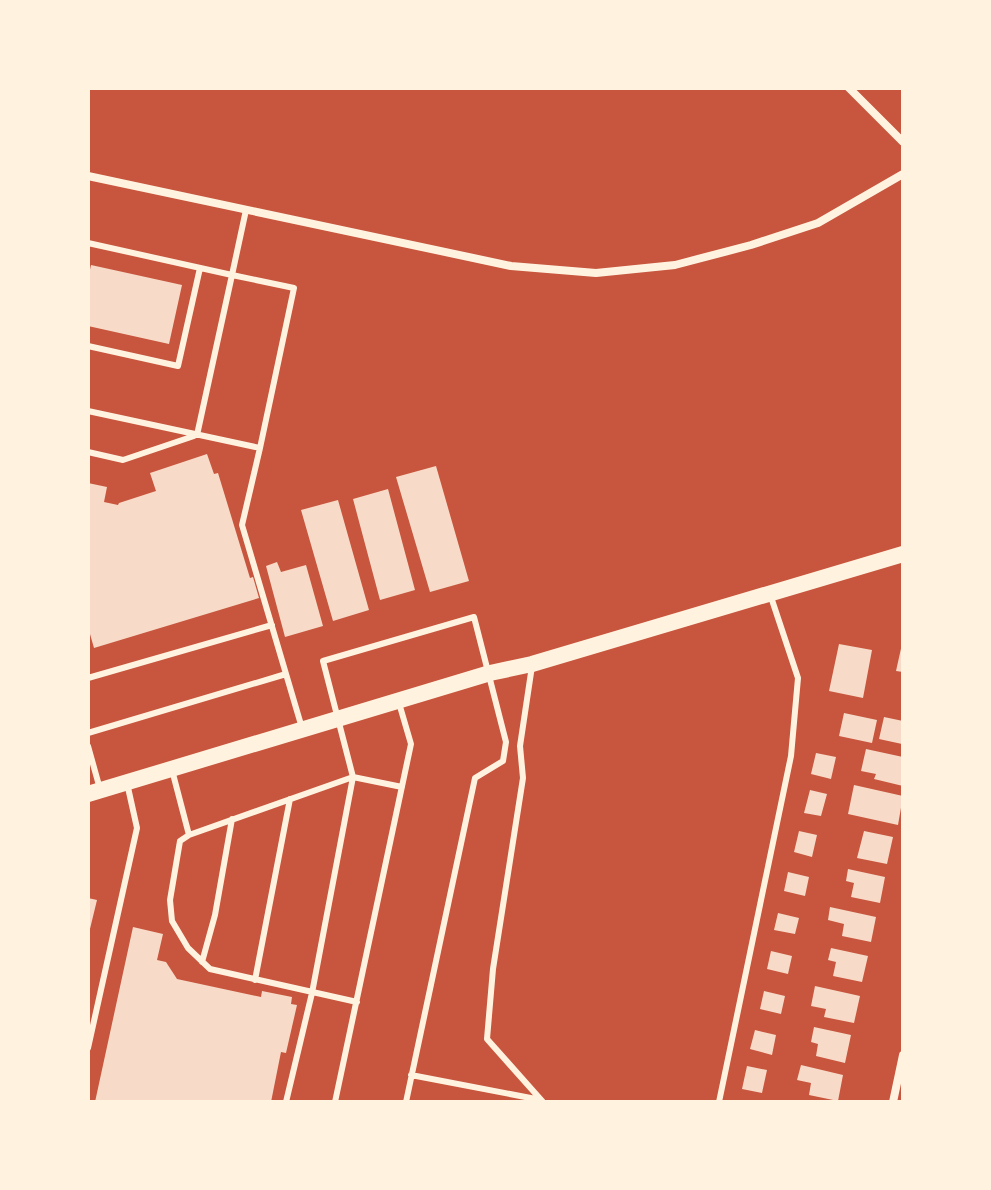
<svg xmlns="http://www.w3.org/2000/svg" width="991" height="1190" font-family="'Golos Text',sans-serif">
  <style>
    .building { fill: #f7dbc8 }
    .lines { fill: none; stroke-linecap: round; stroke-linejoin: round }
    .service { stroke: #fff3e0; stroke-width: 6 }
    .minor { stroke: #fff3e0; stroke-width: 8 }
    .secondary { stroke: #fff3e0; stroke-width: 16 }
  </style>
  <rect width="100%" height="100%" fill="#c8553d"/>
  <path class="building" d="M91,265L182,285L169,344L88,326V279Z
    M207,454L214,474L218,473L250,578L253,577L259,598L94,648L88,627V483L107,487L104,502L118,505L119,503L156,491L150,473Z
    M436,466L469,581L430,592L396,477Z
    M388,489L415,590L380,600L353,499Z
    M338,500L369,610L333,621L301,510Z
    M277,562L281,572L306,565L323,626L285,637L266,566Z
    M839,644L872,650L863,698L829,691Z
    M902,644H903V672L896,671Z
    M844,713L877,720L872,743L839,736Z
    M884,717L903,721L902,744L879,739Z
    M866,749L903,757V786L874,779L876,774L861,771Z
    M816,753L836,757L831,779L811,774Z
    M854,785L903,796L898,825L848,814Z
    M810,790L827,794L821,816L804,813Z
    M799,831L817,835L812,857L794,852Z
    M864,831L893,837L887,864L857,858Z
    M848,869L885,877L880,903L851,897L854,883L846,881Z
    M788,872L809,877L805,896L784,891Z
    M88,898L97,900L89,933H88Z
    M830,907L876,917L871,942L842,936L844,924L828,920Z
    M778,913L799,918L795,934L774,930Z
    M133,927L163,934L157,960L166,962L177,979L261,997L262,991L292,997L291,1004L297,1005L286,1053L281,1052L271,1102H95Z
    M831,948L868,956L862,982L833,976L836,962L828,960Z
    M771,951L792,956L788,974L767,969Z
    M815,986L860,996L854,1023L824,1017L826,1009L811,1006Z
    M764,991L785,996L781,1014L760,1009Z
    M814,1027L851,1035L845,1063L816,1056L818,1044L811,1042Z
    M755,1030L776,1035L772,1055L750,1049Z
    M801,1065L843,1075L838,1101L809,1095L811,1083L797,1080Z
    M747,1066L767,1070L762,1093L742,1089Z"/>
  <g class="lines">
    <path class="service" d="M88,243L232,275L246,210
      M88,346L178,366L200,268
      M88,411L260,448L294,288L232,275L197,435
      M260,448L242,525L302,728
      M88,452L123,460L194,436
      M532,666L520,746L523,778L493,969L487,1039L543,1102
      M88,678L272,625
      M88,733L286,674
      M88,746L100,789
      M172,770L189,835
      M202,962L215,915L232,819
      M255,980L290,799
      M357,1002L210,969L188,948L172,921L170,900L180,841L189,835L353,777L402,787
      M88,1048L137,828L127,783
      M411,1075L541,1100
      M286,1102L312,993L353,777L323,661L474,617L506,742L503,761L475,778L406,1102
      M335,1102L411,744L399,703
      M719,1102L791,756L798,678L770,594"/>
    <path class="minor" d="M849,88L903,142
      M88,176L511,266L596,273L675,265L751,245L818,223L903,174
      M893,1102L903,1055"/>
    <path class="secondary" d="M88,794L490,673L532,664L903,554"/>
  </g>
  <rect width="991" height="1190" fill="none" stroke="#fff3e0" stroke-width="180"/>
</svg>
